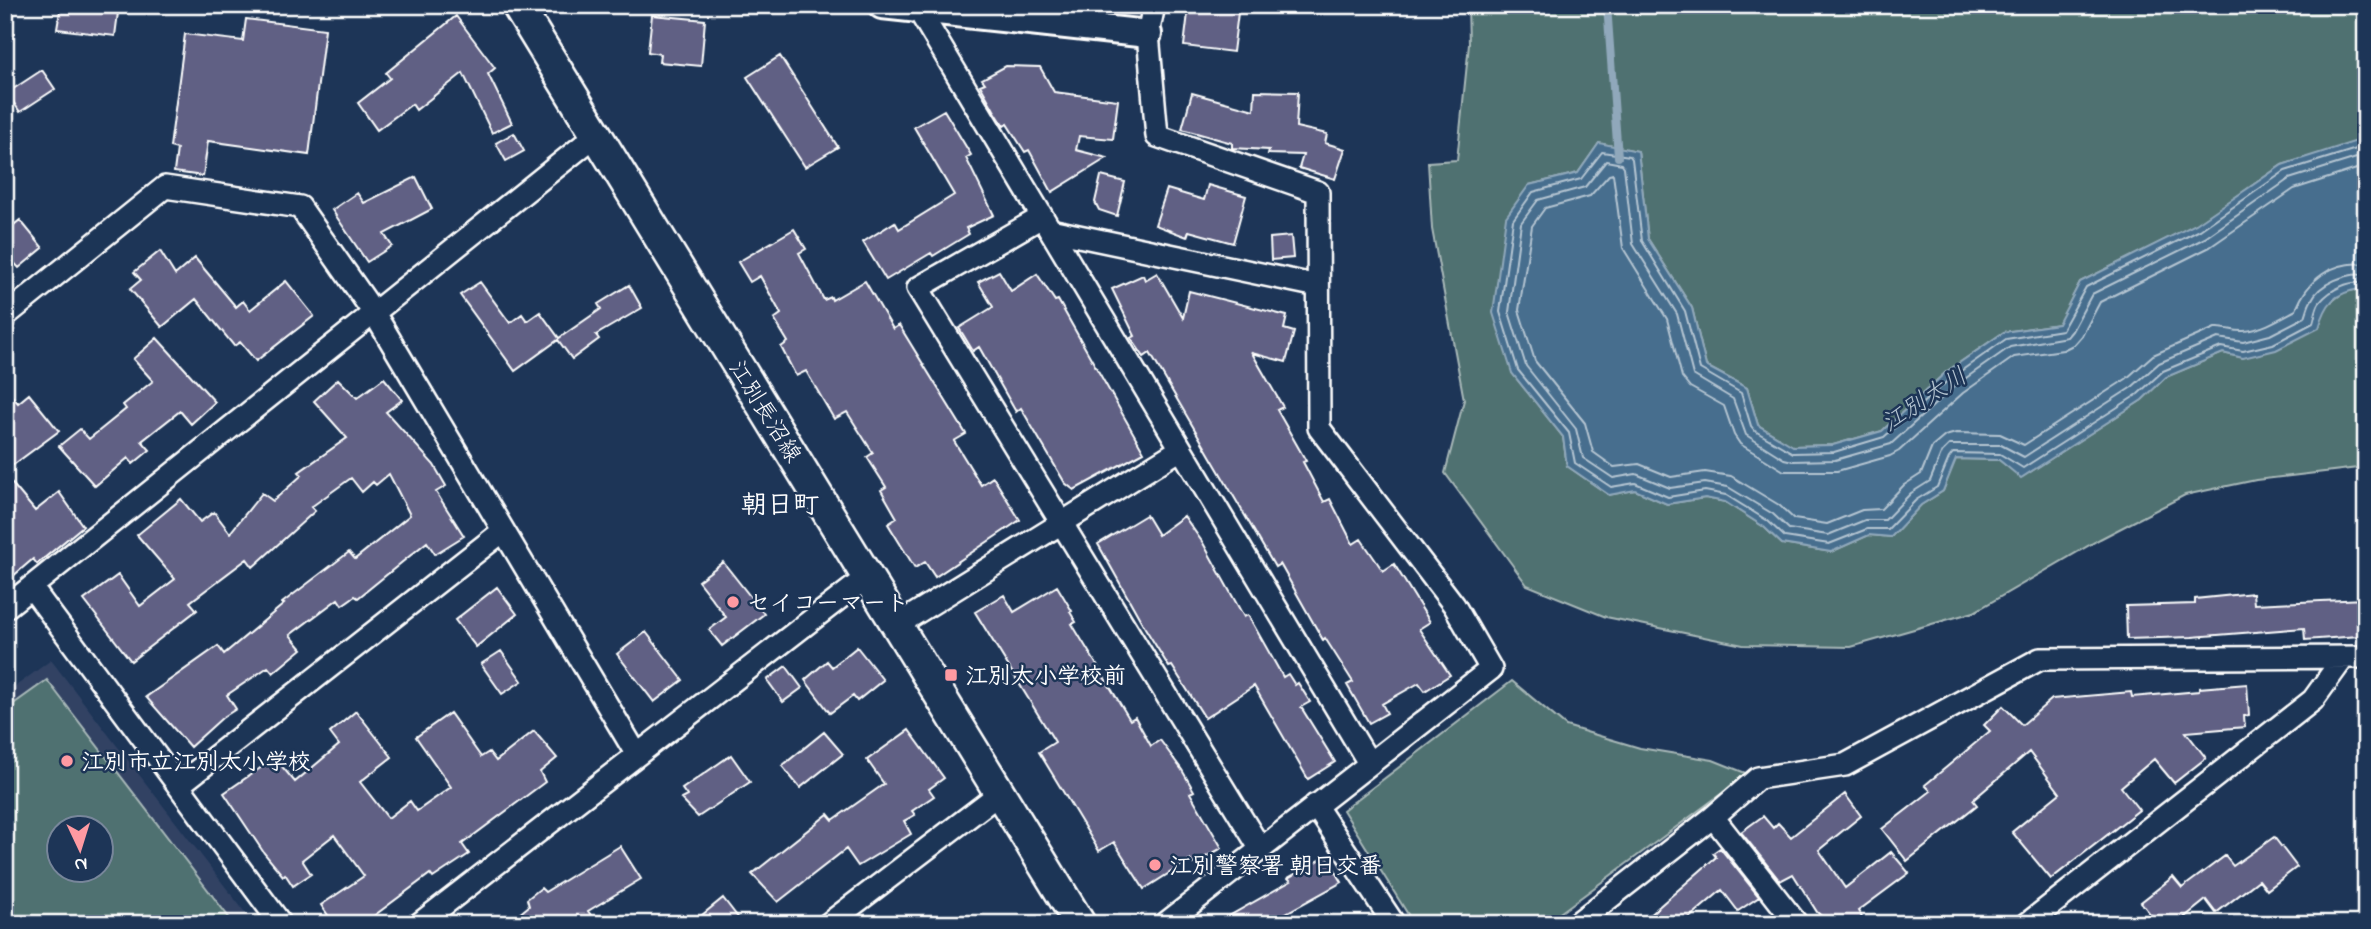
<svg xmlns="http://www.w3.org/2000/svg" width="2371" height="929" font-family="'Indie Flower','Klee One',sans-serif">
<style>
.built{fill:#314264;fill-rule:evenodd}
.green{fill:#507171;stroke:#a8b8b8;stroke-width:2;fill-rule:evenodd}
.water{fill:#466e8e;stroke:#90a8bb;stroke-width:2}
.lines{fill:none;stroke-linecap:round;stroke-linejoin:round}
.shore{stroke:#b5c5d2;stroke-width:2}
.stream{stroke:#90a8bb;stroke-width:8}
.building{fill:#606184;stroke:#fff;stroke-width:2}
.minor-casing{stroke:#fff;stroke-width:26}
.tertiary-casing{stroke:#fff;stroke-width:32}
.secondary-casing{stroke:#fff;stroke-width:35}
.minor{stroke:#1d3557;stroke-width:21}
.tertiary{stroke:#1d3557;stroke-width:26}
.secondary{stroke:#1d3557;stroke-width:30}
.poi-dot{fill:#ff9aa2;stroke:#1d3557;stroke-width:2.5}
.labels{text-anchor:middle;stroke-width:5;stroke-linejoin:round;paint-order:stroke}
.street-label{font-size:23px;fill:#fff;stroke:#1d3557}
.poi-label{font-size:23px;font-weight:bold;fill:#fff;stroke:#1d3557;text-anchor:start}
.water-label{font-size:24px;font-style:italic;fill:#b5c5d2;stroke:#1d3557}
.quarter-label{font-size:26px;font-weight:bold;fill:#fff;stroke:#1d3557}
</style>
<rect width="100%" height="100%" fill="#1d3557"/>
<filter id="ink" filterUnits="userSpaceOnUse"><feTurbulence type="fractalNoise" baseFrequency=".0143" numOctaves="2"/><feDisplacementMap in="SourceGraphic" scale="14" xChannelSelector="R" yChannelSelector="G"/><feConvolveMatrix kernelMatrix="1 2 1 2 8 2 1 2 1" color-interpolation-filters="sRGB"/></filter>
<g filter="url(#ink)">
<path class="built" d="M51 660 254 924H5V694ZM60 828H102V870H60Z"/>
<path class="green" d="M1468 5H2366V140L2282 165 2197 224 2080 282 2059 324 2004 332 1946 372 1882 431 1833 445 1792 446 1758 425 1747 388 1706 366 1692 308 1648 239 1638 151 1599 143 1578 173 1529 185 1512 373 1563 437 1567 466 1609 495 1635 490 1667 504 1705 498 1725 502 1764 527 1782 544 1831 552 1869 535 1891 537 1921 505 1943 491 1955 459 1999 460 2022 477 2142 400 2166 377 2223 353 2243 358 2325 307 2344 292 2360 289 2366 294V467L2256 480 2185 495 2100 539 1974 612 1851 647 1743 645 1606 617 1527 585 1445 473 1464 400 1432 229 1428 162 1457 160 1469 44Z
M47 680 234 924H5V710ZM60 828H102V870H60Z
M1512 681 1566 726 1640 748 1713 760 1748 774 1545 924H1414L1343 810Z"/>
<path class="water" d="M2363 139 2366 140V294L2360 289C2334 293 2326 303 2319 328L2276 350 2243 358 2223 353 2166 377 2142 400 2021 478 1999 460 1956 459 1943 491 1921 505 1891 537 1869 535 1831 552 1782 544 1764 527 1725 502 1705 498 1667 504 1635 490 1609 495 1567 466 1563 437 1512 373 1493 313 1506 217 1529 185 1578 173 1599 143 1638 151 1648 239 1692 308 1706 366 1747 388 1758 425 1793 446 1833 445 1882 431 1946 372 2004 332 2058 324 2080 282 2196 224 2282 165Z"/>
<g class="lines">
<path class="shore" d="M2366 146 2285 171 2200 230 2086 287 2062 330 2006 339 1951 378 1884 437 1834 452 1793 453 1755 431 1751 426 1741 393 1700 369 1685 311 1642 241 1632 159 1630 156 1602 152 1581 179 1533 192 1513 220 1500 312 1518 370 1569 433 1575 463 1611 487 1635 483 1668 497 1705 491 1726 495 1768 521 1785 537 1829 544 1867 529H1888L1916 500 1937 487 1949 458 1953 453 2000 454 2023 468 2138 394 2163 371 2221 347 2243 351 2273 344 2313 323C2315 317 2316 307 2320 302 2330 290 2351 278 2366 285
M2366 155 2289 179 2205 238 2092 294 2072 331 2067 337 2010 347 1956 385 1891 444 1835 460 1793 461 1784 459 1746 435 1733 399 1693 375 1677 314 1633 244 1624 167 1622 164 1606 161 1585 187 1538 200 1521 223 1509 312 1526 366 1576 429 1583 458 1613 478 1636 474 1670 488 1705 483 1728 487 1773 514 1789 529 1828 535 1865 520H1885L1911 493 1930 481 1942 452 1949 445H2001L2024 457 2132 387 2159 363 2218 338 2243 342 2270 335 2305 317C2307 312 2308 306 2311 301 2319 283 2348 272 2366 275
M2366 166 2294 189 2210 247 2100 302 2082 336 2075 344 2063 350 2014 357 1963 393 1899 451 1890 456 1837 471H1784L1740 444 1734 435 1724 406 1690 387 1682 377 1667 319 1623 248 1613 174 1609 175 1590 196 1545 208 1532 226 1519 310 1535 361 1585 423 1593 452 1614 467 1639 464 1671 477 1705 472 1731 476 1779 505 1794 519 1827 524 1862 510 1881 509 1904 485 1921 474 1932 447 1945 436 1956 433 2000 434 2024 445 2126 379 2153 355 2215 328C2226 327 2234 332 2244 331 2262 330 2281 318 2296 310 2307 280 2332 260 2366 264"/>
<path class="stream" d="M1607 5 1618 157"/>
</g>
<path class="building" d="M61 5H119L115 36 57 29Z
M1189 5H1239L1233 52 1184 46Z
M652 15 705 20 701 66 659 62 660 54 648 52Z
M456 16 495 68 488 74 512 123 492 133 463 73 416 110 412 104 377 130 358 103 390 78 386 73Z
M246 19 325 29 309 155 208 141 203 176 174 172 177 149 170 147 185 34 243 41Z
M780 56 838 147 805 167 747 77Z
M1006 66 1040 67 1054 92 1118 100 1113 139 1079 136 1076 150 1107 158 1052 192 1029 150 1025 152 1007 124 1004 126 994 110 980 85 985 83 982 79Z
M42 70 55 89 20 112 7 93Z
M1255 91 1298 92 1296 127 1327 134 1325 143 1345 149 1335 179 1299 168 1303 155 1268 154 1269 150 1232 148V143L1182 129 1192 93 1254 110Z
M944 110 971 155 966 158 994 215 966 228 969 234 933 256 931 253 886 280 863 242 895 222 899 229 954 195 914 127Z
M514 133 524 151 506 161 496 143Z
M1101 176 1125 182 1117 216 1099 210 1095 202Z
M416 177 432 209 384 234 392 246 367 262 332 210 357 193 364 203Z
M1208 185 1246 196 1233 243 1189 231 1187 237 1155 225 1167 189 1204 200Z
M20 220 43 248 19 268 5 253V232Z
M794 229 806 249 799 253 824 300 831 297 832 300 865 281 893 329 899 325 966 434 954 441 981 485 993 477 1020 520 935 577 925 562 915 568 888 524 897 518 881 490 886 487 867 457 873 453 847 412 834 419 806 371 796 376 781 347 788 342 774 319 781 314 760 276 750 282 738 262Z
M1291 236 1293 258 1271 260 1270 238Z
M160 251 175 275 195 258 236 307 243 301 250 310 286 281 314 316 256 361 240 342 234 346 196 299 162 327 130 289 141 280 134 272Z
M999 271 1011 291 1037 274 1055 301 1058 300 1144 452 1074 490 1065 483 1021 408 1016 412 979 347 973 351 959 328 993 307 978 282Z
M1157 273 1183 318 1189 291 1287 316 1284 329 1294 332 1286 362 1252 353 1283 407 1277 410 1306 461 1303 462 1324 502 1330 499 1353 544 1361 539 1383 571 1394 564 1430 622 1419 629 1450 675 1425 691 1419 683 1382 704 1387 713 1369 723 1347 685 1353 682 1325 638 1323 640 1280 564 1275 567 1150 353 1144 357 1131 338 1135 336 1112 289 1143 275 1145 280Z
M480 282 510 323 522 314 527 321 540 312 559 338 601 309 598 304 629 285 642 308 596 335 599 339 572 359 558 340 515 371 460 295Z
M157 338 215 402 191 424 180 411 142 441 150 450 133 464 128 458 95 486 59 446 80 429 89 439 126 409 123 405 153 381 133 359Z
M384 378 402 400 386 412 434 465 446 486 436 492 464 536 435 554 427 542 358 598 355 596 342 605 338 599 290 635 302 649 273 673 268 667 227 695 236 709 222 718 190 747 146 697 218 646 224 654 284 604 282 603 349 552 355 559 410 515 389 474 376 485 373 482 362 492 351 478 311 507 315 511 253 567 247 559 190 602 197 610 131 661 84 600 118 575 140 606 175 579 137 535 181 499 200 522 214 512 230 533 262 493 273 501 302 475 299 472 347 438 314 401 338 379 357 398Z
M5 388 18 403 29 394 59 431 5 471Z
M5 475 35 511 59 492 83 526 37 564 33 559 5 583Z
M1146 515 1158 535 1184 516 1203 543 1244 617 1248 615 1283 677 1288 674 1295 685 1298 683 1310 702 1301 707 1335 762 1308 779 1254 686 1205 718 1172 666 1169 667 1145 628 1098 544Z
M723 562 764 614 722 646 709 630 726 617 698 581Z
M1057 586 1072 611 1070 612 1076 622 1072 624 1130 720 1135 717 1151 746 1160 740 1182 770 1194 791 1190 793 1222 848 1193 864 1190 860 1144 889 1114 842 1099 851 1039 752 1055 742 975 612 1004 595 1014 612Z
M497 587 517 614 476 647 455 620Z
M2253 593 2254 604 2364 599 2366 625H2358L2359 636 2305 640 2304 628 2192 637 2127 639 2126 606 2195 604V599Z
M646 632 683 680 654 702 617 654Z
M857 647 883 680 857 701 853 696 830 713 805 680 827 661 832 667Z
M501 651 522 681 502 694 481 664Z
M786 666 802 688 783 702 767 680Z
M2247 684 2249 715 2244 716 2245 727 2186 732 2206 758 2174 783 2154 759 2121 787 2139 810 2051 879 2012 832 2060 793 2029 752 1973 800 1977 805 1907 861 1882 829 1931 791 1925 785 1990 731 1984 725 2003 706 2022 725 2052 699 2131 692 2132 697 2199 691V688Z
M356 711 392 757 360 782 388 818 410 801 417 811 451 787 416 737 450 713 481 757 489 752 496 761 534 731 557 758 540 772 545 782 462 844 469 854 433 878 430 874 363 924H334L321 905 364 876 334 835 302 860 311 874 293 886 285 874 283 876 264 853 224 793 275 758 295 782 339 745 330 733Z
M909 730 944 778 929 789 934 796 912 811 915 815 904 821 911 834 858 866 846 849 778 902 752 874 828 814 833 820 884 784 867 760Z
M824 732 843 754 800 788 782 766Z
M731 755 750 782 698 817 681 799 687 796 682 789Z
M1845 794 1861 816 1819 850 1845 888 1891 852 1909 873 1858 911 1866 924H1830L1817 912 1793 874 1780 881 1741 832 1763 816 1773 828 1778 823 1791 837Z
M2274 837 2297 867 2267 890 2259 880 2216 913 2206 900 2176 924H2158L2141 902 2173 877 2182 888 2225 856 2233 866Z
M620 846 641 879 588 911 597 924H507L529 906 527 899 541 888 545 892Z
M1720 848 1759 897 1738 911 1722 890 1682 924H1639L1716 857 1713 853Z
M1327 856 1342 882 1279 917 1283 924H1215L1291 881 1288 878Z
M723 898 743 924H691Z"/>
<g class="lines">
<g class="minor-casing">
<path id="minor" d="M1154 5 1148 34 1157 136 1318 192 1319 428 1454 605 1491 669 1165 924
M918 9 1369 763
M1042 217 918 288 1260 848
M1050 230 1318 286
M5 316 165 187 300 207 374 313 637 755
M31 587 281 924
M5 608 596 135
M897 625 1181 449
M179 785 503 531
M1315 805 1394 924
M1713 817 1797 924
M419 924 867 577
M828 924 1000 793
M1576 924 1713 817 1758 778 1845 765 2040 659 2366 657
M2027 924 2313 700 2344 657"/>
</g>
<g class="tertiary-casing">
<path id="tertiary" d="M882 5 1148 34"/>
</g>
<g class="secondary-casing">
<path id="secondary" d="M517 5 1080 924"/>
</g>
<use href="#minor" class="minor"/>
<use href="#tertiary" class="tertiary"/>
<use href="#secondary" class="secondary"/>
</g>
</g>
<g class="poi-dot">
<circle cx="733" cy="602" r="7"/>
<rect x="944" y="668" width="14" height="14" rx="3.5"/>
<circle cx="67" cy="761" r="7"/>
<circle cx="1155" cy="865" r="7"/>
</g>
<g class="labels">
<g class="street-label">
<text transform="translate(766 411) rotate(58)" y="8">江別長沼線</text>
</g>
<g class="poi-label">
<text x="747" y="610">セイコーマート</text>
<text x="965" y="683">江別太小学校前</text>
<text x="81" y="769">江別市立江別太小学校</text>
<text x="1169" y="873">江別警察署 朝日交番</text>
</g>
<g class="water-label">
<text transform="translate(1924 399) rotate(-33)" y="8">江別太川</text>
</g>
<g class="quarter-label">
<text x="780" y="513">朝日町</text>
</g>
</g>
<rect width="2371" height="929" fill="none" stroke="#1d3557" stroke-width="28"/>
<rect x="14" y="14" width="2343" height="901" fill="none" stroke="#fff" stroke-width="2.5" filter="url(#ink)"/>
<g transform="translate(80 849) rotate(176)"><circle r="33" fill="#1d3557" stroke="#77869a" stroke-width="2"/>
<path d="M0-5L12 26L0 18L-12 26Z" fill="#ff9aa2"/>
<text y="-10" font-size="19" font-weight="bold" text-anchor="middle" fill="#ffffff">N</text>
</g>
</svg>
